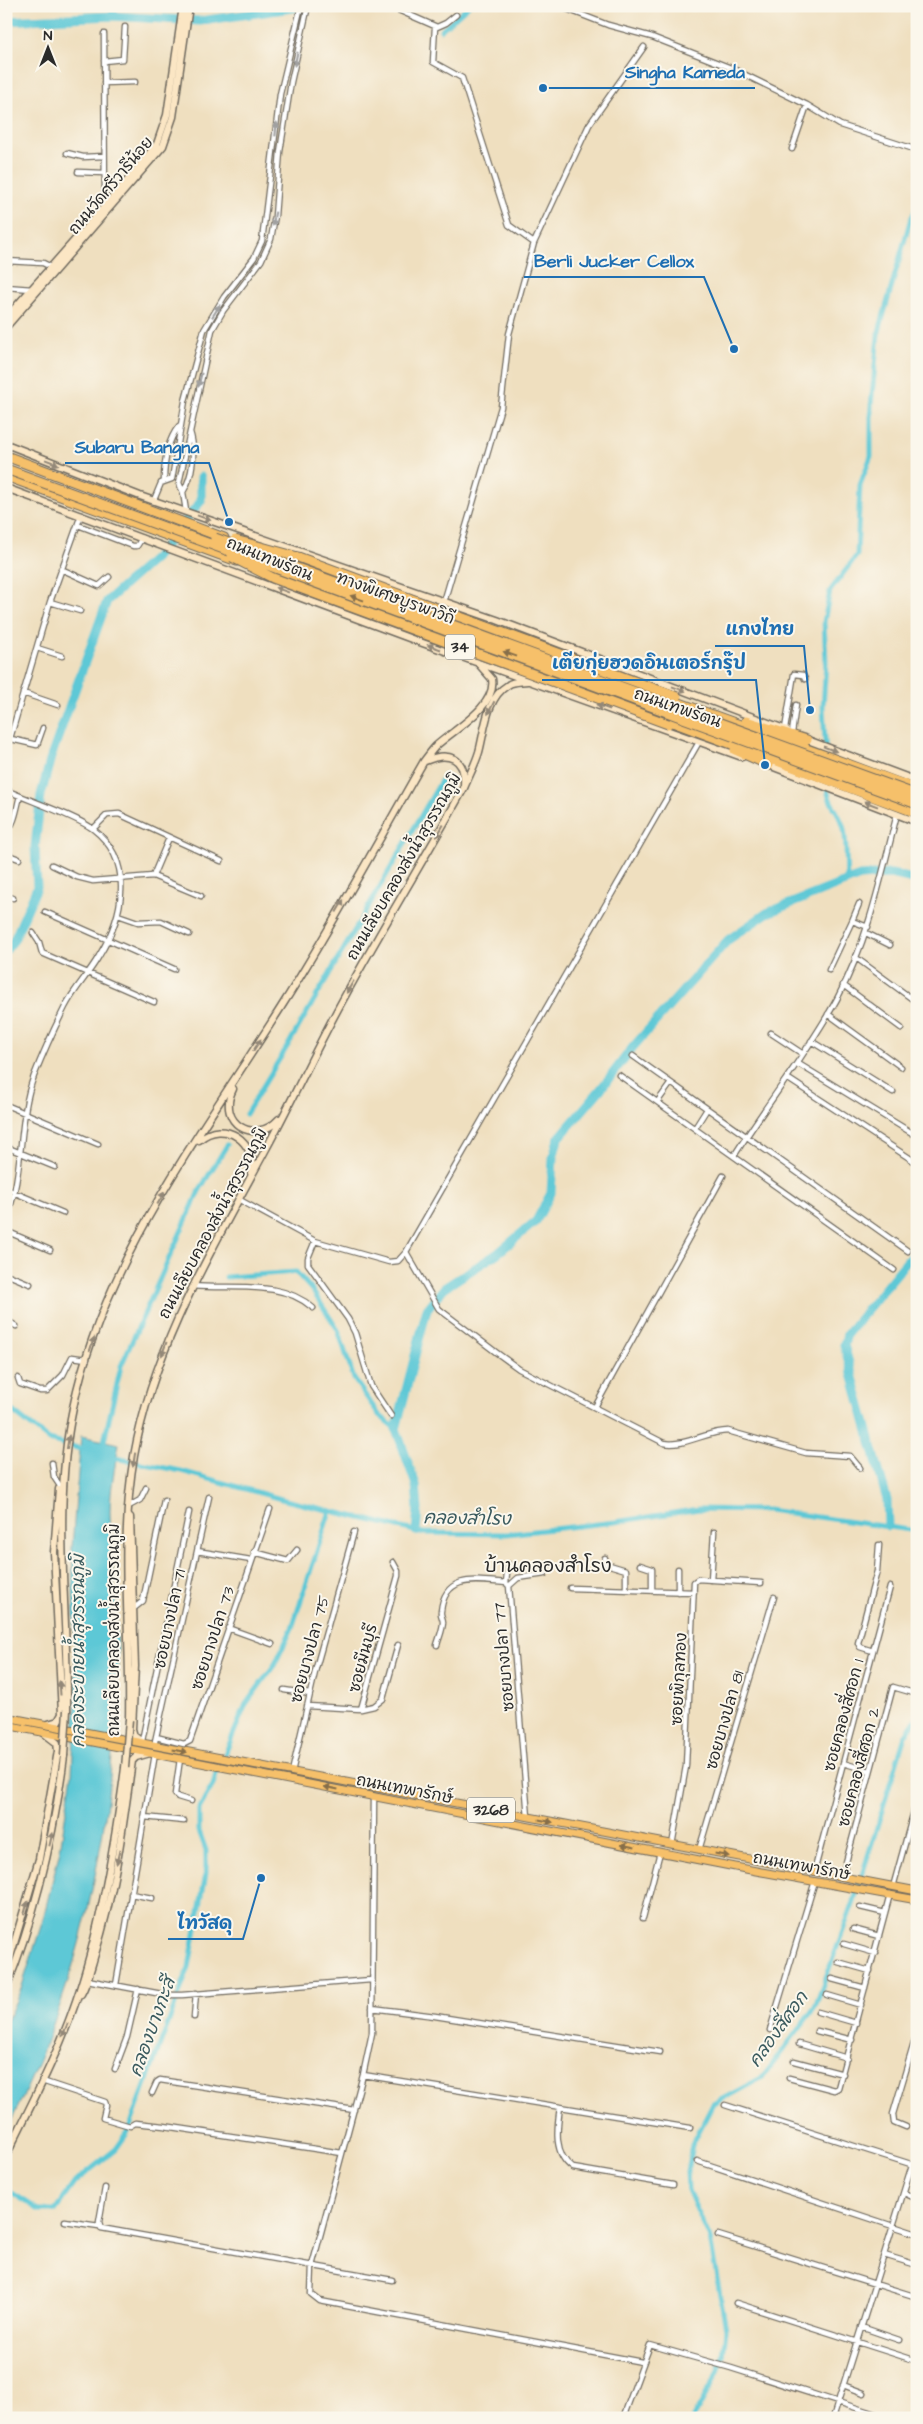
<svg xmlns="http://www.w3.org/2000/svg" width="923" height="2424" font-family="'Architects Daughter','Playpen Sans Thai',sans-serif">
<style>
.water{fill:#5dc8d6;stroke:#447a80}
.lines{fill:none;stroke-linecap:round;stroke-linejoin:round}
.canal{stroke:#5dc8d6;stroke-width:5}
.river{stroke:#5dc8d6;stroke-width:9}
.street-casing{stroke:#706a5f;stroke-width:7}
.secondary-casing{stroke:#706a5f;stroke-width:9}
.primary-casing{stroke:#706a5f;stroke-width:9}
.highway-casing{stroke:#706a5f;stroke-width:11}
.street{stroke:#fff;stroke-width:4.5}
.secondary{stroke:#fbe6c4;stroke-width:6}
.primary{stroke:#f6c06b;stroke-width:7}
.highway{stroke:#f6c06b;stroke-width:9}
.secondary-bridge-casing{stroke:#706a5f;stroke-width:9;stroke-linecap:butt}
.highway-bridge-casing{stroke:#706a5f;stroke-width:11;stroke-linecap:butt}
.secondary-bridge{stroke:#fbe6c4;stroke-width:6}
.highway-bridge{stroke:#f6c06b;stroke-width:9}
.oneway{fill:#a0a0a0}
.oneway2{fill:#938878}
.oneway3{fill:#866e48}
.labels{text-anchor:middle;stroke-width:4;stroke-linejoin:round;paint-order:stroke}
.shield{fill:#fbf7ec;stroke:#696865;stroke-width:1}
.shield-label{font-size:15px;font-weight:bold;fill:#2b2b2b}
.street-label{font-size:16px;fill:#2b2b2b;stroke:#fbf7ec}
.water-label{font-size:18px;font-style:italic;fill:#3a5a5e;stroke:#fbf7ec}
.quarter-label{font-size:19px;fill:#2b2b2b;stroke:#fbf7ec}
.leader{fill:none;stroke:#1f6fb2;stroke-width:2}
.callout-dot{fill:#1f6fb2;stroke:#fbf7ec;stroke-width:2}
.callout-label{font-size:18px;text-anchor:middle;font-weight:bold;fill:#1f6fb2;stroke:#fbf7ec;stroke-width:4;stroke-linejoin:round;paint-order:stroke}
</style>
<rect width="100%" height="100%" fill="#fbf7ec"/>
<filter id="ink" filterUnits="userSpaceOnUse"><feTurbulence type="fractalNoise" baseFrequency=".02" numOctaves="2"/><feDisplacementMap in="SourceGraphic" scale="10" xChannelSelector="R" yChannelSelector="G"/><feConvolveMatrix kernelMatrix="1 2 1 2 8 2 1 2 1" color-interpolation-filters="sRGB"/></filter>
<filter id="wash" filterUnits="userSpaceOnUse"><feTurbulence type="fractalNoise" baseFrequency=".0096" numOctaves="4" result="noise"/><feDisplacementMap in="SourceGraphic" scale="20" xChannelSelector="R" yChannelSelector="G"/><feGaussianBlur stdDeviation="1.12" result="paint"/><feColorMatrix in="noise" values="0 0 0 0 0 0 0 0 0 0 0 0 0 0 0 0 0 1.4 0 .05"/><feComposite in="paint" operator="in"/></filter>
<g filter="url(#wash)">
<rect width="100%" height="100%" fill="#efdfbf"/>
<path class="water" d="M81 1436 119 1444C115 1466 110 1490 110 1512 111 1562 118 1612 118 1662 119 1685 116 1708 114 1730 105 1870 71 2006 6 2131V2023L21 1989 42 1923 60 1850 72 1774 76 1697 72 1547Z"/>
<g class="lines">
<path class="canal" d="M441 30 468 6
M826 758 823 707 826 662 824 622 830 591 857 555 860 485 871 456V406L878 335 910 221 917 207
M827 786C828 805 840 811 844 829 847 845 846 863 847 880
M246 1114 287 1047 444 776
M226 1277 296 1272 312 1290 338 1330 354 1379 379 1415 396 1429
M6 1406 49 1440 85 1450
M103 1446 121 1366 199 1191 227 1145
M110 1457 181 1471 285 1500 423 1533 507 1534 615 1522 699 1509 768 1510 917 1531
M225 1754 246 1704 275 1664 292 1628 330 1511
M6 2189 39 2210H55L75 2182 116 2149 128 2132 189 1967 206 1873V1850L199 1831V1809L213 1785 216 1773
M693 2418 718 2373 723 2357 726 2329 710 2239 688 2190 687 2171 692 2145 713 2104 763 2077 815 2007 854 1901 905 1736 917 1718"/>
<path class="river" d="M6 21 112 16 200 21 306 6
M6 950 14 940 37 887 35 847 41 795 51 757 107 601 157 556 201 501V477
M888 1526 887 1500 844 1345 847 1334 917 1249
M416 1531 418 1509 416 1485 396 1429 427 1309 444 1288 498 1253 536 1221 551 1193 553 1158 558 1139 600 1090 633 1047 728 940 767 913 860 876 891 874 917 880"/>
</g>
</g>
<g filter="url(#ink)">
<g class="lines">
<g class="street-casing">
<path id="street" d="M389 6 437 27 446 23 456 15
M559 6 608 25 652 37 731 68 807 105 840 125 917 150
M916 6 917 11
M435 27 433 62 462 78 509 225 534 243
M104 34 105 206
M104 61 123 59 125 27
M104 83 135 82
M792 149 807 105
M67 153 83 157 104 156
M78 172 104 173
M6 261 43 263 51 267
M6 287 32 289
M164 481C164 462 167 441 179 426
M183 492C193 476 196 450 190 432
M154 500 161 483 172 479 185 401 204 330 224 297 254 258 262 241 280 94 301 6
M186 511 183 492 179 483 212 330 223 311 261 261 271 239 275 216 280 152 291 82 308 6
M78 525 133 546H137L142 538
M61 569 99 586 109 577
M50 602 80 611
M444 602 501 407 509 334 534 243 589 125 644 47
M37 648 62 656
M23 693 58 705
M785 729 794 674 803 675 805 679
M792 733 796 705
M11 739 37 745 43 728
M699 742 406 1252 439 1309 497 1353 519 1369 664 1443C685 1447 707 1431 728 1431L806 1453 850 1456 860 1468
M6 752 50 602 81 515
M6 790C30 801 74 815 93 829 136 862 123 917 99 956 89 974 74 989 65 1007 54 1029 43 1053 34 1076 17 1121 25 1173 6 1218
M93 829 107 815 119 814 221 861
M6 831C15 826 17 806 20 796
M6 854 19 859
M52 865 77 877 93 881 153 876 201 896
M153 876 169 838
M6 896 13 898
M45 912 174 969
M118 915 138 922 161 921 189 934
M852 921 859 904
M33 933 39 942 42 953 154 1002
M866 933 890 945
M855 957 915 1001
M829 970 852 921 868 927
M843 985 901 1028
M828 1014 901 1067
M771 1033 803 1054
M811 1041 893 1092
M633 1056 908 1251
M797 1063 917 1136
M619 1075 894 1270
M787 1078 917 1163
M658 1101 671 1083
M6 1105 98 1144
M695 1128 707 1109
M6 1147 55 1167
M734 1156C767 1103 807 1054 837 999 868 941 881 878 897 814
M6 1189 63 1213
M238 1199 315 1241 389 1262 398 1261 406 1252
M6 1231 50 1250
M315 1241 308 1258V1264L348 1319 355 1333 371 1386 391 1416
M6 1274 30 1284
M193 1286C232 1290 281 1279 313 1308
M6 1320 16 1326
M18 1378 20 1384 40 1391H47L63 1375 72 1357 87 1359
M595 1407 723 1176
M52 1463 54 1477 60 1486
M129 1506 140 1500 146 1488
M197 1551 251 1560
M254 1552 288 1561 297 1550
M605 1558 606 1564 626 1570V1589
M640 1565 652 1569V1591
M711 1580 714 1532
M506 1583 508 1564
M509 1586 518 1578 545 1574 547 1565
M570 1588 694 1592
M678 1592V1569
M133 1609 143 1601 164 1500
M228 1628 272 1644
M437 1645C439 1638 443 1629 443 1622 443 1618 440 1615 441 1611 445 1572 479 1581 506 1583L509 1586 528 1817
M873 1651 890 1587
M284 1690 310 1694
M307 1706 361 1709 398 1576V1571L393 1562
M361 1709 374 1706 383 1699 398 1645
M156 1737 184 1744 190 1741 270 1509
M142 1741 189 1512
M154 1746 209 1497
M180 1759 175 1794 178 1797 191 1801
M843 1763 870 1771
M292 1772 316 1668 354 1532
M374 1796 372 2033 363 2075 312 2266 311 2294 320 2301 642 2362
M144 1817 184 1821
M672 1845 686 1766 694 1582 698 1579 761 1583
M699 1850 774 1597
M814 1872 873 1651 860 1647 858 1643 877 1571 879 1545
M842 1877 893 1687 917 1694
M893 1887 917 1800
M131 1894 152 1898
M860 1907 885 1913
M643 1918 660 1852
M853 1929 879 1936
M844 1944 875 1953
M838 1962 870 1971
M832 1979 865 1988
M87 1980 167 1995H182L371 1980
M116 1985 155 1754
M827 1995 861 2005
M372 2008 435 2016 660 2052
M818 2012 856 2023
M194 2017 196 1993
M770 2030 815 1881
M817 2031 852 2040
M799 2044 847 2058
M794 2061 843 2074
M115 2069 127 2037 138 1989
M363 2075 690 2128
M789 2078 834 2090 838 2088 890 1894
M42 2081 105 2102 106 2105 103 2118 130 2126 135 2123 164 2126 342 2153
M152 2093 157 2082 160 2080 354 2110
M725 2105 917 2166
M560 2107C557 2128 553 2154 573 2168L673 2185
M906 2127 894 2122 893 2114 917 2033
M697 2161 917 2234
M105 2188 99 2222 101 2228 392 2280
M904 2193 913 2197
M65 2221 99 2226
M718 2235 917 2297
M884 2255 917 2265
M736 2303 917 2361
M861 2327 899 2340
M843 2385 864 2393
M623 2418 650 2345 731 2368 888 2418
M833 2418 912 2165"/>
</g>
<g class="secondary-casing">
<path id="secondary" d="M6 318 127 181 157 144 167 115 183 6
M6 327 163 146 173 117 189 6
M6 444 140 496 497 620 787 730
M6 488 417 641 742 757
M805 739 917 781
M425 761C448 751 466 757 464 785
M766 764 917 822
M233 1089C216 1123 255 1146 279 1119
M199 1140C224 1118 258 1142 251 1173
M130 1517 135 1666 132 1729 134 1736 142 1742
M67 1710C68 1609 52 1508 73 1408 104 1257 205 1129 285 1001 334 923 378 841 424 761 428 756 432 750 436 746 453 730 497 707 492 679L477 662
M129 1720C131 1631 119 1544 134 1456 154 1344 213 1248 266 1149 293 1099 317 1046 345 996 383 926 425 858 464 788 469 776 475 765 479 752 485 730 486 698 508 685 513 681 521 682 527 681
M48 1724 58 1721 62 1714 54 1552 59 1489
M6 1971 39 1859 58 1751 57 1743 44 1733
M6 1988C36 1914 54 1835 64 1756
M81 1994C88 1982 91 1967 95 1954 115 1891 123 1826 132 1761L136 1757 150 1753
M6 2156C31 2105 58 2054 76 2001 101 1929 115 1844 125 1768"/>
</g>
<g class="primary-casing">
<path id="primary" d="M6 1717 917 1891
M6 1725 756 1871 917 1900"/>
</g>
<g class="highway-casing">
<path id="highway" d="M6 456 224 538
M6 476 237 561
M572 664 917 789
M659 717 917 813
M746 721 807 740
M735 750 769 765"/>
</g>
<use href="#street" class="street"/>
<use href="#secondary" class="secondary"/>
<use href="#primary" class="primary"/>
<use href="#highway" class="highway"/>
<g class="secondary-bridge-casing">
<path id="secondary-bridge" d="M64 1756 67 1710
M125 1768 129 1720"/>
</g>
<g class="highway-bridge-casing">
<path id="highway-bridge" d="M6 469 917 804
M215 538 917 795
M235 540 298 557 677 697
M232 557 273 578 668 724"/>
</g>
<use href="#secondary-bridge" class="secondary-bridge"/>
<use href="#highway-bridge" class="highway-bridge"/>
</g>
<defs><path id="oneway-solid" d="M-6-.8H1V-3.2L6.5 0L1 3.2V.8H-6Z" transform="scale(1.25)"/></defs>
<g class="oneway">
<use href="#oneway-solid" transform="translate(296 59) rotate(103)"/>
<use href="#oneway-solid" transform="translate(276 129) rotate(-84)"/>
<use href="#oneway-solid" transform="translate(274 219) rotate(100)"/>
<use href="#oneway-solid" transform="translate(216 311) rotate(-58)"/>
<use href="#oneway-solid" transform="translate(200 380) rotate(103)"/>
</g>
<g class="oneway2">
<use href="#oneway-solid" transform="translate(52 462) rotate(21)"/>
<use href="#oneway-solid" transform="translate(204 518) rotate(20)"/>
<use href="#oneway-solid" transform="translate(282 590) rotate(-160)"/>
<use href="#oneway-solid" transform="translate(434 647) rotate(-161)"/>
<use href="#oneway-solid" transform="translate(679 689) rotate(20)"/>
<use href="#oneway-solid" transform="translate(603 707) rotate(-161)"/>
<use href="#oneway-solid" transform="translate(491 708) rotate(117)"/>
<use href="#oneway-solid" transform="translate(830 749) rotate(21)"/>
<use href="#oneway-solid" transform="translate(871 804) rotate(-159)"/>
<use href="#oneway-solid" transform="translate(440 831) rotate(119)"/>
<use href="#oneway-solid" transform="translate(340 906) rotate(-60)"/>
<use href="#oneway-solid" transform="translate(350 987) rotate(120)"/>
<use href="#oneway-solid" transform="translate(257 1045) rotate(-57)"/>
<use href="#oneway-solid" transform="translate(161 1198) rotate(-60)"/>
<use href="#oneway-solid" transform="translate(92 1344) rotate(-72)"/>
<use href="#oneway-solid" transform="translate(164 1349) rotate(110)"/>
<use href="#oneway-solid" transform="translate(68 1442) rotate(-81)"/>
<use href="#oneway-solid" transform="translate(134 1460) rotate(99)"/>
<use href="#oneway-solid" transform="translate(60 1688) rotate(-94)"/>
<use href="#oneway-solid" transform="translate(51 1839) rotate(-77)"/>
<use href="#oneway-solid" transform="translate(118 1857) rotate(102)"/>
<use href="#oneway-solid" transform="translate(26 1908) rotate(-74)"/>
<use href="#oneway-solid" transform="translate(65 2030) rotate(112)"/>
</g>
<g class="oneway3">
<use href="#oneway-solid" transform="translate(357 598) rotate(-160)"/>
<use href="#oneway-solid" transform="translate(510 654) rotate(-160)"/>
<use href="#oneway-solid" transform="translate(180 1751) rotate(11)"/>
<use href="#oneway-solid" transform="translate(331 1788) rotate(-169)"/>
<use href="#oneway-solid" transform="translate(546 1821) rotate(11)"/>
<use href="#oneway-solid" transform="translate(628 1846) rotate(-169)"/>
<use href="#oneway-solid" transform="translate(722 1855) rotate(11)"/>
</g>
</g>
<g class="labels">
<g class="shield">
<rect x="445" y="634.5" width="30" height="25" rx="4"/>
<rect x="467" y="1797.5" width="48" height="25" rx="4"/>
</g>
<g class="shield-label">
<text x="460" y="652">34</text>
<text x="491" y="1815">3268</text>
</g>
<g class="street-label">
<text transform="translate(110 185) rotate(-50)" y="6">ถนนวัดศรีวารีน้อย</text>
<text transform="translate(270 558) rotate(22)" y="6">ถนนเทพรัตน</text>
<text transform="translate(396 597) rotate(20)" y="6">ทางพิเศษบูรพาวิถี</text>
<text transform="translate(678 707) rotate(19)" y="6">ถนนเทพรัตน</text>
<text transform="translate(403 866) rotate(-60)" y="6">ถนนเลียบคลองส่งน้ำสุวรรณภูมิ</text>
<text transform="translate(212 1223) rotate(-62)" y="6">ถนนเลียบคลองส่งน้ำสุวรรณภูมิ</text>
<text transform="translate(169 1619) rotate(-78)" y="6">ซอยบางปลา 71</text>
<text transform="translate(113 1630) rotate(-90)" y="6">ถนนเลียบคลองส่งน้ำสุวรรณภูมิ</text>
<text transform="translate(212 1638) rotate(-72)" y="6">ซอยบางปลา 73</text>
<text transform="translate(309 1649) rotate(-75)" y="6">ซอยบางปลา 75</text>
<text transform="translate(503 1657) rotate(-95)" y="6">ซอยบางปลา 77</text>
<text transform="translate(362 1658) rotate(-75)" y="6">ซอยมีนบุรี</text>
<text transform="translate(678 1679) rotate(-87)" y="6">ซอยพิกุลทอง</text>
<text transform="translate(843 1715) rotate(-75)" y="6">ซอยคลองสี่ศอก 1</text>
<text transform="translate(724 1720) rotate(-74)" y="6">ซอยบางปลา 81</text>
<text transform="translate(858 1767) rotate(-75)" y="6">ซอยคลองสี่ศอก 2</text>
<text transform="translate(405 1788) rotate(11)" y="6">ถนนเทพารักษ์</text>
<text transform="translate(802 1865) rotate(10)" y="6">ถนนเทพารักษ์</text>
</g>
<g class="water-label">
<text transform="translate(467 1518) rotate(1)" y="6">คลองสำโรง</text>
<text transform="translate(78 1651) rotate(-90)" y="6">คลองระบายน้ำสุวรรณภูมิ</text>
<text transform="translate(152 2027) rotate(-70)" y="6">คลองบางกะสี</text>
<text transform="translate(778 2029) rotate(-54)" y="6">คลองสี่ศอก</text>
</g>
<g class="quarter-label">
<text x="548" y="1572">บ้านคลองสำโรง</text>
</g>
</g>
<path class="leader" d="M543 88L615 88H755M734 349L704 277H524M229 522L209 463H65M810 710L804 646H715M765 765L756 680H542M261 1878L243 1939H168"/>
<g class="callout-dot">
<circle cx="543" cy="88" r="5"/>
<circle cx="734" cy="349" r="5"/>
<circle cx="229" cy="522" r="5"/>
<circle cx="810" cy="710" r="5"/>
<circle cx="765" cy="765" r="5"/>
<circle cx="261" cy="1878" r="5"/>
</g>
<g class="callout-label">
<text x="685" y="78">Singha Kameda</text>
<text x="614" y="267">Berli Jucker Cellox</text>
<text x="137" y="453">Subaru Bangna</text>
<text x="760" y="635">แกงไทย</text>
<text x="649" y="669">เตียกุ่ยฮวดอินเตอร์กรุ๊ป</text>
<text x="205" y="1929">ไทวัสดุ</text>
</g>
<rect width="923" height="2424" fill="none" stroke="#fbf7ec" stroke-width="25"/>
<g transform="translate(48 48)" stroke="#fbf7ec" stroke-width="4" paint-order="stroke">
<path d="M0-4L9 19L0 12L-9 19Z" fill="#2b2b2b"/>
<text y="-8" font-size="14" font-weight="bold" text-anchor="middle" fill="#2b2b2b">N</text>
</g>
</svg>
